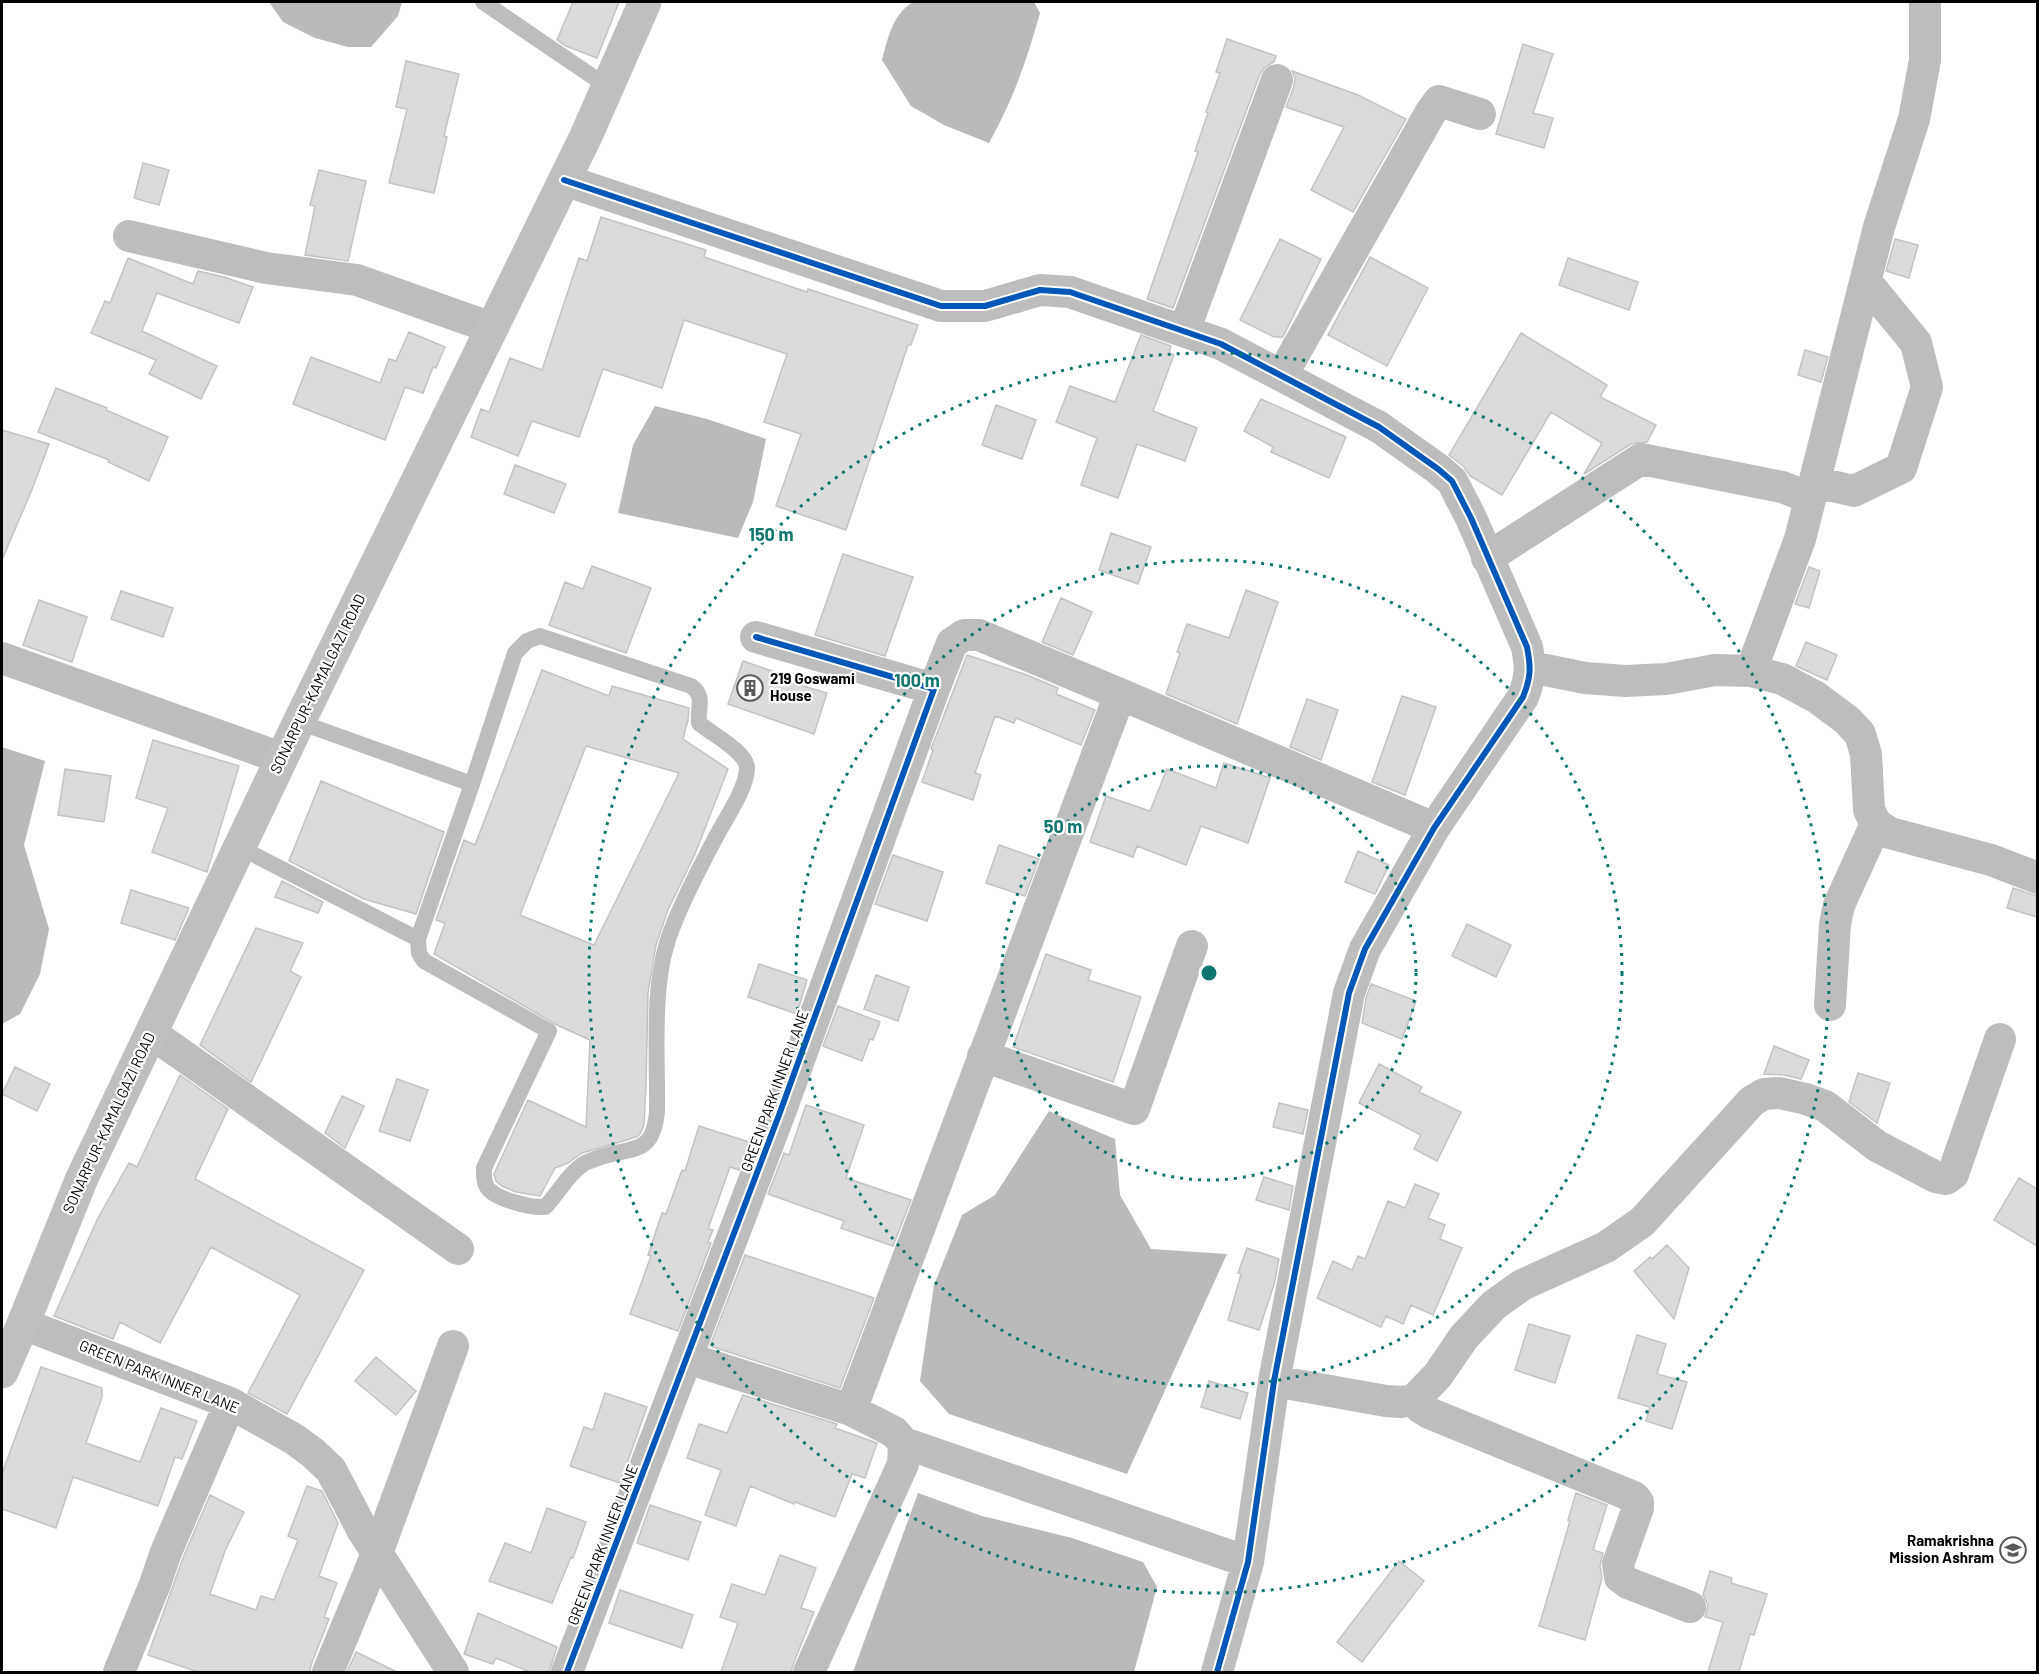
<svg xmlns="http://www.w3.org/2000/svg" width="2039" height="1674" font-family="Barlow,sans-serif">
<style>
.water{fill:#bababa}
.building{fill:#dbdbdb;stroke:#c3c3c3;stroke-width:1.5;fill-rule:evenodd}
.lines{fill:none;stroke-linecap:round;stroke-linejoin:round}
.service{stroke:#bdbdbd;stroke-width:16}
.minor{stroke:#bdbdbd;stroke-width:32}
.secondary{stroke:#bfbfbf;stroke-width:33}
.cycleway-casing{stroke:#fff;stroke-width:10}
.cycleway{stroke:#0057b8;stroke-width:6}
.ring{fill:none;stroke:#0f766e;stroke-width:3;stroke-dasharray:3 6}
.labels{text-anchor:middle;stroke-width:4.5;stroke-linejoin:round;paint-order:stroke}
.poi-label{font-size:15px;font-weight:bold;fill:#000;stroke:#fff;text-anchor:start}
.street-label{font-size:15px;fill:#000;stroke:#fff}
.centre{fill:#0f766e;stroke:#fff;stroke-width:3}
.ring-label{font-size:18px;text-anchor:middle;font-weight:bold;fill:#0f766e;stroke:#fff;stroke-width:4.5;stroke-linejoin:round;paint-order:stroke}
</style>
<rect width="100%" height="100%" fill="#fff"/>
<path class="water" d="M269 2H402L398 16 371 47H348L315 38 283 22Z
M913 2H1034L1040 13C1027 60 1013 100 989 143L944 125 911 106 882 60C888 38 892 15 913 2Z
M655 406 707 419 766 439 753 502 738 538 618 513 633 445Z
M2 747 45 761 24 845 49 929 40 974 20 1014 2 1024Z
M1049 1111 1115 1139 1120 1195 1151 1249 1227 1254 1127 1474 949 1414 920 1381 934 1285 962 1215 995 1195Z
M918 1493 982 1516 1072 1538 1143 1562 1157 1587 1134 1672H853Z"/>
<path class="building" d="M573 2H619L597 58 566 46 557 40Z
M1227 39 1276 56 1274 62 1265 67 1260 74 1173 308 1147 299 1198 152 1195 151 1208 113 1206 112 1220 73 1216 72Z
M1523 44 1553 54 1533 113 1553 118 1544 148 1496 134Z
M406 61 459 74 444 136 447 137 434 193 389 183 407 109 396 107Z
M1292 71 1358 95 1406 119 1353 212 1311 190 1344 127 1286 107 1294 86 1295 78Z
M143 163 169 170 159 205 134 198Z
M319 170 366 181 348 261 305 255 315 206 310 205Z
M601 217 706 250 704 257 807 292 808 289 918 325 911 345H908L846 530 776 506 801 434 764 422 787 354 684 320 662 388 603 369 579 437 532 421 518 456 471 437 481 409 489 412 510 358 542 370 579 258 587 261Z
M1280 239 1321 259 1283 337H1274L1240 320Z
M1895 239 1918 245 1909 278 1886 271Z
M1370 257 1428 288 1387 366 1328 335Z
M128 258 193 284 198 271 224 277 253 287 239 323 157 293 142 331 217 366 201 399 149 374 156 360 91 333 105 301 110 303Z
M1568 258 1638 282 1629 310 1559 285Z
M409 332 445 347 436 368 433 367 423 393 405 387 385 440 293 404 311 357 380 383 389 359 396 361Z
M1521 333 1607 385 1600 397 1656 425 1647 442 1631 444 1584 474 1602 443 1551 412 1502 495 1470 476 1464 467 1449 455Z
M1141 335 1171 346 1169 353 1174 355 1153 411 1197 428 1185 461 1137 444 1118 498 1081 485 1097 438 1056 422 1070 386 1115 402Z
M1805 350 1828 357 1821 382 1798 375Z
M56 388 107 408 106 410 168 437 149 481 108 462 109 460 38 432Z
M1261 399 1346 437 1329 478 1271 452 1273 447 1244 431Z
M996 405 1036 420 1022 459 982 445Z
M2 430 49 444 33 487 2 560Z
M515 465 566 484 554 513 504 494Z
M1111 533 1151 547 1138 584 1099 570Z
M843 554 913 577 885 656 815 635Z
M592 566 651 588 626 653 549 625 565 582 583 589Z
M1809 567 1820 571 1809 608 1795 604Z
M1246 590 1278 602 1237 724 1166 694 1180 653 1177 652 1187 624 1229 638Z
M121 591 173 608 163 637 111 619Z
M1061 598 1092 612 1073 655 1042 642Z
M39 600 87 617 72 662 23 645Z
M1806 642 1837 655 1827 680 1796 666Z
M967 655 1027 675 1058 688 1056 694 1095 710 1081 745 1016 718 1014 723 995 716 975 773 981 775 973 800 922 782 933 750 931 749Z
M743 661 772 671 770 676 827 693 814 734 728 704Z
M542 670 609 696 612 686 689 708 688 720 683 739 728 769 695 854 668 910 656 945 648 993 646 1085 644 1125 641 1132 638 1136 627 1140 582 1153 568 1163 555 1168 540 1196 516 1192 502 1186 496 1181 494 1174 528 1100 586 1127 590 1040 557 1025 434 954 445 923 436 920 464 840 475 845ZM586 746 679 773 594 945 520 915Z
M1402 696 1436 707 1405 795 1372 782Z
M1307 699 1338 710 1321 760 1290 747Z
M153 740 239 766 207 872 152 852 168 808 136 798Z
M1224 763 1270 778 1248 843 1201 826 1186 865 1137 846 1133 857 1090 842 1106 796 1150 811 1167 769 1216 788Z
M65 769 111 776 104 822 58 815Z
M321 781 444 832 416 914 364 899 289 861Z
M999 845 1039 859 1025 896 986 883Z
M1358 851 1389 865 1375 894 1345 882Z
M893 855 943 872 927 921 875 904Z
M282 881 323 902 318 913 275 897Z
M2013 888 2037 896V917L2007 908Z
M131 890 189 908 175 940 121 923Z
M1467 924 1511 945 1496 977 1452 956Z
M256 928 303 943 290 971 301 977 251 1082 200 1045Z
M1046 954 1091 970 1088 980 1141 997 1113 1082 1013 1047Z
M759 964 807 980 797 1014 748 997Z
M876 975 909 987 898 1021 864 1009Z
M1371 984 1416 1001 1402 1039 1362 1023 1366 998Z
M838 1006 880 1022 873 1040 870 1039 862 1061 823 1046Z
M1774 1046 1809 1060 1801 1079 1784 1075 1764 1074Z
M1379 1064 1422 1087 1419 1092 1461 1112 1437 1161 1414 1149 1421 1135 1359 1103Z
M15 1067 50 1084 37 1111 2 1094Z
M1858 1073 1890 1083 1877 1123 1849 1102Z
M180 1075 228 1109 195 1179 364 1270 287 1414 248 1393 300 1295 211 1247 160 1343 120 1322 113 1339 54 1316 97 1220 129 1163 137 1167Z
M397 1079 428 1090 410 1141 379 1131Z
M342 1096 364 1106 345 1148 325 1133Z
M1279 1103 1308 1110 1303 1134 1273 1127Z
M806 1105 864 1125 846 1178 911 1200 893 1246 841 1228 844 1221 768 1194 784 1153 789 1155Z
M699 1126 749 1142 739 1170 730 1167 708 1229 713 1230 708 1242 711 1243 678 1331 630 1314 651 1256 648 1255 662 1213 666 1214 682 1170 685 1171Z
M1264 1177 1293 1186 1289 1210 1256 1200Z
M2019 1178 2037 1189V1246L1994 1220Z
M1415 1184 1439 1194 1428 1218 1445 1225 1440 1239 1462 1248 1433 1315 1411 1305 1403 1324 1386 1316 1381 1327 1317 1298 1333 1261 1352 1270 1358 1256 1365 1259 1388 1201 1405 1208Z
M1667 1245 1689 1268 1674 1319 1634 1271 1650 1257 1652 1259Z
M1247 1248 1279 1259 1274 1285 1259 1330 1228 1320 1241 1274 1238 1273Z
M745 1255 874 1298 840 1388 710 1346Z
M1529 1324 1570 1336 1555 1383 1515 1370Z
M1637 1335 1666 1344 1657 1374 1687 1382 1672 1429 1646 1421 1650 1407 1618 1398Z
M376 1357 416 1391 396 1415 355 1381Z
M41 1367 102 1388V1397L86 1443 140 1462 161 1408 197 1421 182 1459 175 1457 158 1506 73 1477 56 1528 2 1509V1474Z
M1209 1381 1248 1393 1240 1419 1201 1407Z
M605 1393 647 1407 620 1483 570 1466 584 1427 593 1430Z
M743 1395 837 1424 835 1428 877 1443 865 1478 852 1474 835 1517 795 1502 794 1504 750 1486 736 1526 705 1515 721 1470 687 1458 699 1424 727 1433Z
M307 1486 322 1491 338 1523 319 1576 337 1583 324 1617 329 1619 311 1665 310 1672H198L148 1655 183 1558 210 1495 244 1512 225 1551 210 1594 256 1610 261 1596 274 1600 298 1540 288 1536Z
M1576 1493 1607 1505 1593 1550 1603 1553 1600 1566 1602 1578 1585 1640 1539 1626 1570 1521 1568 1520Z
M650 1505 701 1522 688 1560 637 1543Z
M547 1508 586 1522 573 1558 571 1557 552 1603 489 1581 505 1543 531 1553Z
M780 1555 816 1568 801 1608 814 1612 793 1665 791 1672H721L738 1623 720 1617 732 1584 765 1595Z
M1399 1561 1424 1581 1362 1662 1337 1642Z
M1710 1571 1732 1578 1731 1583 1767 1594 1754 1635 1750 1634 1739 1672H1708L1723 1622 1705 1617 1708 1605 1703 1595Z
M620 1590 693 1615 682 1648 609 1623Z
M478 1613 557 1647 549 1672H530L496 1658 493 1664 464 1654Z
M356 1652 397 1672H347Z"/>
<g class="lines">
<path class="service" d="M483 2 608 87
M239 847 418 939 419 953 424 961 549 1031 484 1168C484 1175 483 1180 487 1187 494 1199 531 1208 545 1207 558 1194 567 1175 582 1165 585 1162 591 1161 595 1159 630 1145 652 1159 657 1112 658 1053 650 981 673 926 685 895 701 865 717 835 726 818 746 789 747 769 748 752 711 734 699 723 697 707 706 697 691 686L540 636 527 641 515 653 472 784 299 722
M418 939 472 784"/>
<path class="minor" d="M564 180 941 306H985L1040 290 1070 292 1221 344 1379 427 1438 469 1452 481 1471 518 1527 647C1531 668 1531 677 1523 697L1434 828 1365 949 1349 993 1274 1381 1248 1562 1217 1672
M129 236 266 268 357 280 492 328
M1184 331 1277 80
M1282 375 1431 112 1439 101 1480 114
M1813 489 1828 485 1854 491 1901 468 1927 387 1916 343 1866 282
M1487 558 1641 459 1782 487 1810 498
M2 658 281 758
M1531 667 1585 678 1625 681 1666 679 1715 670 1751 671 1782 679 1816 697 1847 720 1860 734 1866 754 1869 810 1876 824 1890 833 1991 860 2038 878
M1751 671 1800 539 1879 227 1914 119 1925 60V2
M934 689 952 643 964 635H979L1120 694 1434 828
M1830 1005 1835 924 1839 905 1876 824
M151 1033 458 1249
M983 1056 1134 1109 1192 946
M23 1324 230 1403 294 1439 313 1453 331 1470 363 1531 453 1672
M687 1358 851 1410 894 1432 904 1443 903 1464 809 1672
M1274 1381 1386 1401 1401 1402 1414 1400 1438 1375 1464 1337 1494 1305 1522 1285 1606 1247 1642 1222 1752 1101 1764 1094 1780 1093 1806 1099 1825 1106 1877 1146 1936 1177 1946 1179 1953 1174 2000 1039
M1414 1400 1421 1408 1429 1413 1634 1497 1638 1502V1508L1618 1564 1620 1577 1628 1583 1690 1607
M851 1410 1120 694
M904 1443 1248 1562
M119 1672 155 1584 166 1552 230 1403
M328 1672 376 1556 453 1346
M567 1672 779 1115 934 689 756 637"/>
<path class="secondary" d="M2 1372 23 1324 82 1178 299 722 586 136 645 2"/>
<g class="cycleway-casing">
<path id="cycleway" d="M564 180 941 306H985L1040 290 1070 292 1221 344 1379 427 1438 469 1452 481 1471 518 1527 647C1531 668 1531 677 1523 697L1434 828 1365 949 1349 993 1274 1381 1248 1562 1217 1672
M567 1672 779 1115 934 689 756 637"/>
</g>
<use href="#cycleway" class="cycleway"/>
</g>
<g class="ring">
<circle cx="1209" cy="973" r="207"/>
<circle cx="1209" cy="973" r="413"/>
<circle cx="1209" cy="973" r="620"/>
</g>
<defs>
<g id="building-ring" transform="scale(1.35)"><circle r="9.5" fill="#fff" stroke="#595959" stroke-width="1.5"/><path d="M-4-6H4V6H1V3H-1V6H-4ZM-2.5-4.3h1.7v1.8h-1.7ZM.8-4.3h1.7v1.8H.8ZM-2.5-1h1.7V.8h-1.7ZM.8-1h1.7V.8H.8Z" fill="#595959"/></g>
<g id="school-ring" transform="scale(1.35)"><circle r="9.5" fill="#fff" stroke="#595959" stroke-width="1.5"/><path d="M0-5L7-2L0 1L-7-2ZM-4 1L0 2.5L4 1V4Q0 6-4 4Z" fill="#595959"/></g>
</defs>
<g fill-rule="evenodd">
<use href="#building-ring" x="750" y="688"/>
<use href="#school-ring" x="2013" y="1550"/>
</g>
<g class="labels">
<g class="poi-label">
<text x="770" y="684">219 Goswami<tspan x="770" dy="17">House</tspan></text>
<text x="1994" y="1546" text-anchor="end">Ramakrishna<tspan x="1994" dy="17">Mission Ashram</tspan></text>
</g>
<g class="street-label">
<text transform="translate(318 684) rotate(-64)" y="5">SONARPUR-KAMALGAZI ROAD</text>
<text transform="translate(775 1091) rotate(-70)" y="5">GREEN PARK INNER LANE</text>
<text transform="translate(109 1123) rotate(-65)" y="5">SONARPUR-KAMALGAZI ROAD</text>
<text transform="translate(159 1377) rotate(22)" y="5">GREEN PARK INNER LANE</text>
<text transform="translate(603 1545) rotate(-69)" y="5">GREEN PARK INNER LANE</text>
</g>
</g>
<circle cx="1209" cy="973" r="9" class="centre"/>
<g class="ring-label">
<text x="771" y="541">150 m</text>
<text x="917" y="687">100 m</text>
<text x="1063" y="833">50 m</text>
</g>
<rect width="2039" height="1674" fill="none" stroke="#000000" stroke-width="6"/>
</svg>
